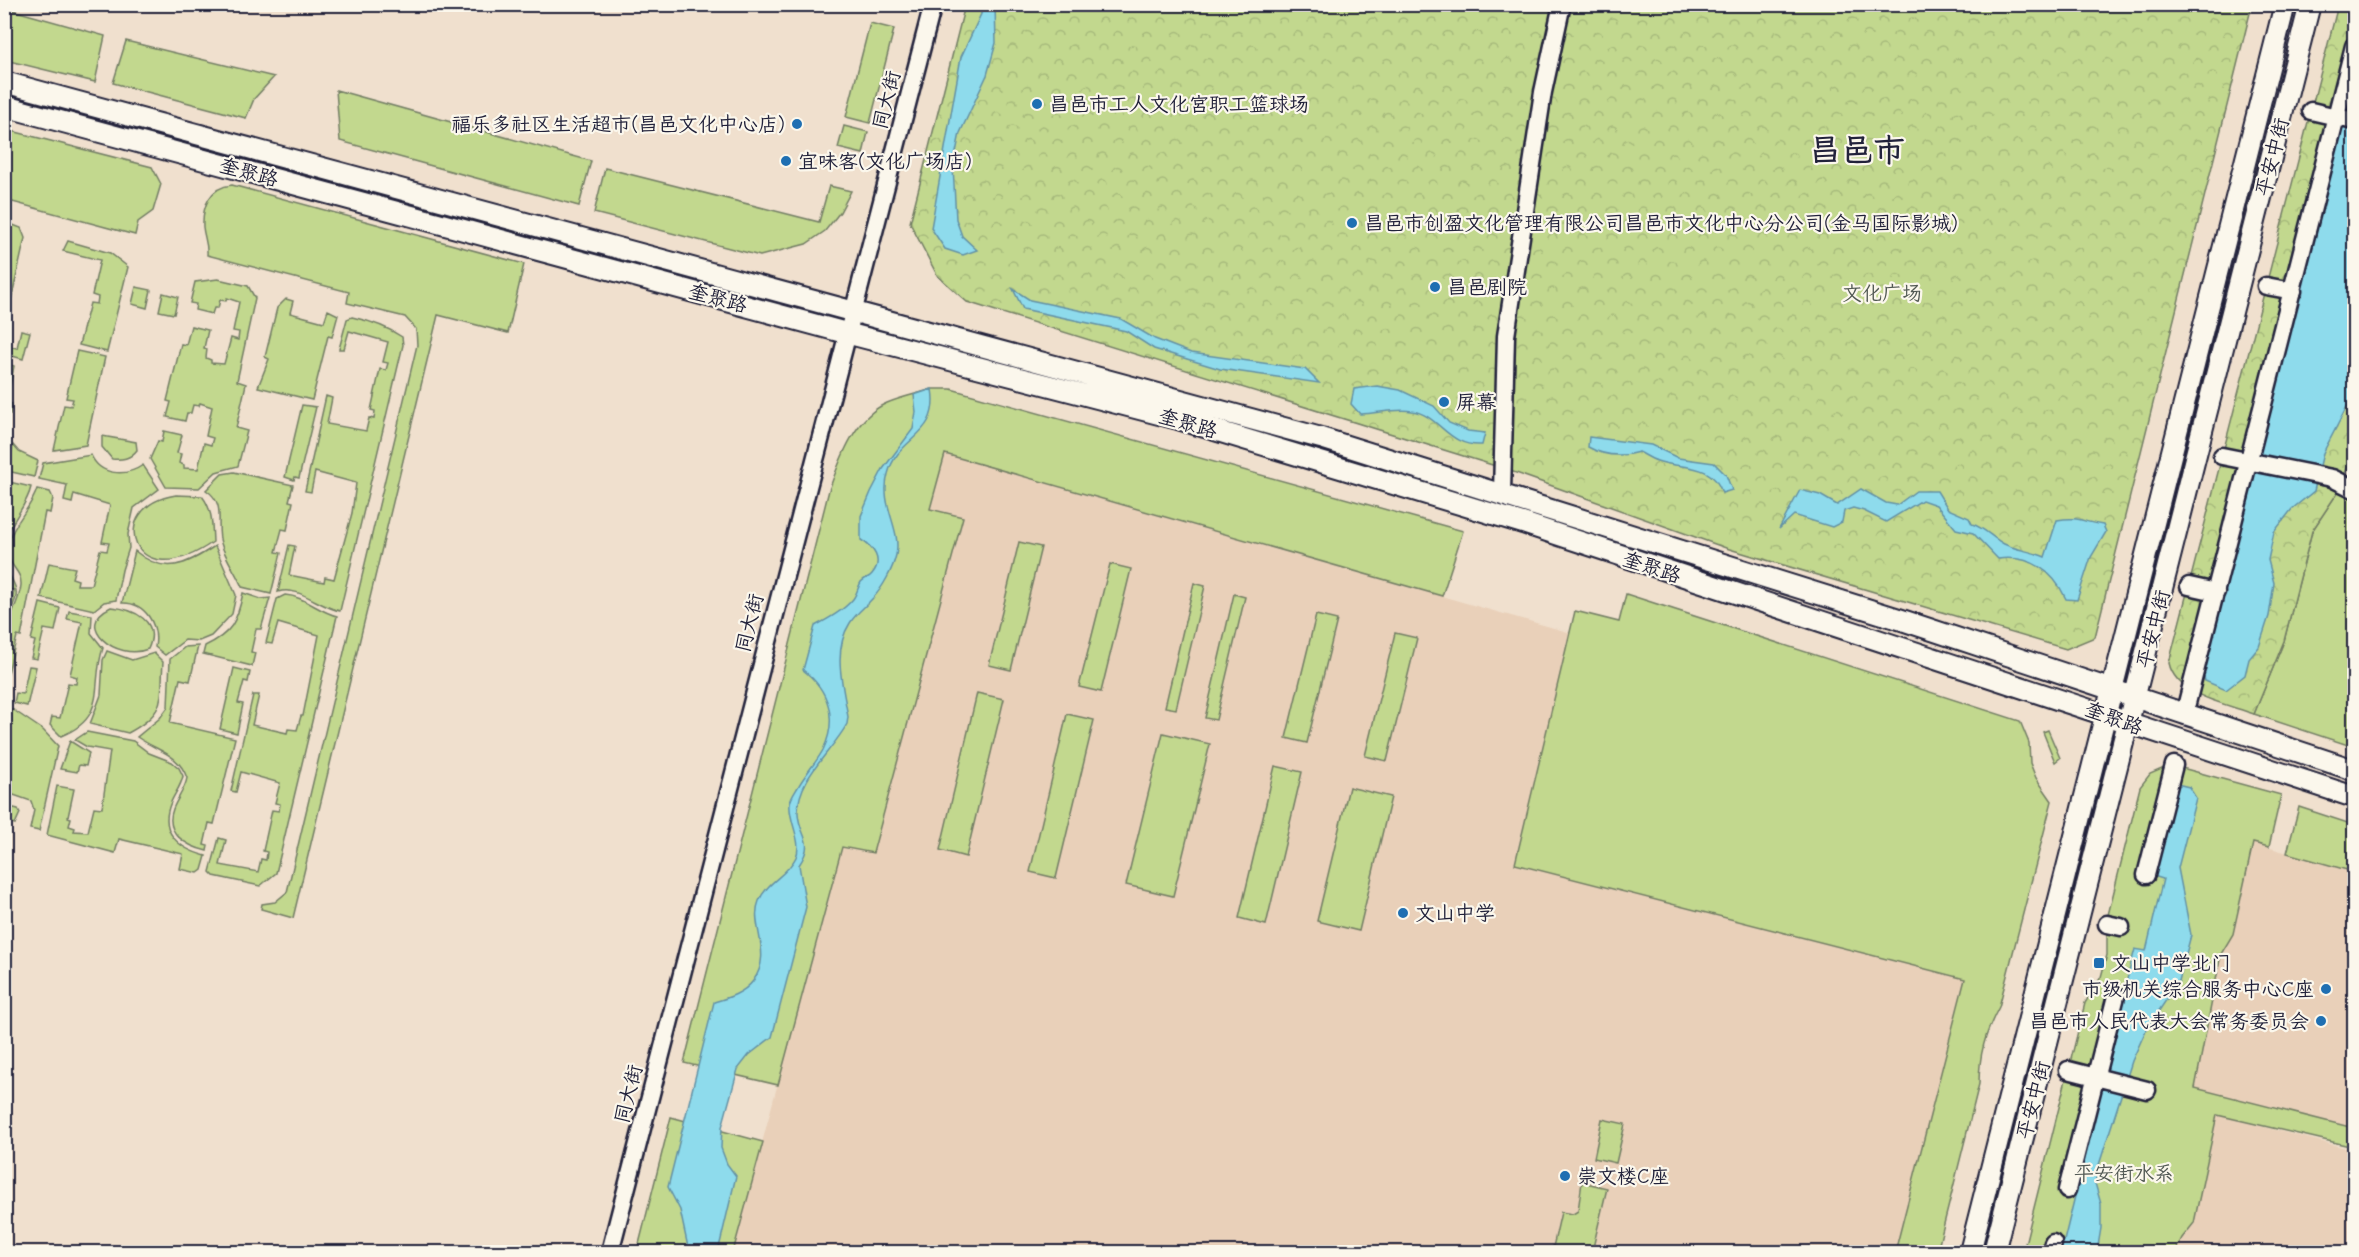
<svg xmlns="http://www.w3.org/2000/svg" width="2359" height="1257" font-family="'Comic Neue','LXGW WenKai TC',sans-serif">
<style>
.built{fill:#e9d0b9}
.green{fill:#c2d88e;stroke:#727d64;stroke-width:1.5}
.park{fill:url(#park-crowns);stroke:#727d64;stroke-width:1.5}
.water{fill:#8edbec;stroke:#6391a5;stroke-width:1.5}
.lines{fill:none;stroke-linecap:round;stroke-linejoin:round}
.minor-casing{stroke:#22223b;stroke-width:21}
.major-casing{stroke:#22223b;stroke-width:24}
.minor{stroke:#fbf7ec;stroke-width:16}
.major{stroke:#fbf7ec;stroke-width:20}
.poi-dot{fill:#1f6fb2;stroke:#fbf7ec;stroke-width:2}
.labels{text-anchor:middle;stroke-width:4.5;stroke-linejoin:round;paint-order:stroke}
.street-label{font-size:20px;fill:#22223b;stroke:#fbf7ec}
.poi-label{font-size:20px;fill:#22223b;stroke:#fbf7ec;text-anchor:start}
.park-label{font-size:20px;fill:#525954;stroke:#fbf7ec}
.town-label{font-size:32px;font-weight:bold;fill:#22223b;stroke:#fbf7ec}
</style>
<defs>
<pattern id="park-crowns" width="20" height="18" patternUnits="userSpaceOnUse" patternTransform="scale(1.5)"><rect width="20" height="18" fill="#c2d88e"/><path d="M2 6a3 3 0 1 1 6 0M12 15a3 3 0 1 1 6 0" fill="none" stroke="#a6b97b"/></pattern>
</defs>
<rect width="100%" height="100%" fill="#f0e0ce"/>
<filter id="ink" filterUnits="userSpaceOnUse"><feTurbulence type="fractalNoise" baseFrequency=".0167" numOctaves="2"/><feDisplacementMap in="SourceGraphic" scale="12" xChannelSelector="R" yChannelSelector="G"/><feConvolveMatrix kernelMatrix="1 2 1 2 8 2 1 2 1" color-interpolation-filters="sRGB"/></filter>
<g filter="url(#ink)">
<path class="built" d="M945 454 2022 762 1895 1252H733Z
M2253 843 2354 872V1128L2195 1089 2221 954 2233 934Z
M2217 1115 2354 1150V1252H2175L2182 1238 2194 1223Z"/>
<path class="green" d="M5 8 105 36 95 82 5 60Z
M870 23 894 29 870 123 846 117Z
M126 41 274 77 254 99 246 118 113 83Z
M336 90 591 161 579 206 340 141Z
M844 126 868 132 863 154 838 148Z
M4 129 152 167 161 184 153 211 138 222 135 235 5 200Z
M605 168 819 222 829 186 851 191 840 212 825 231 806 244 760 256 594 213Z
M232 185 524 264 508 333 438 315 293 918 261 909 262 904 275 902 287 892 417 345 416 329 405 317 347 303 349 292 207 255C208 244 204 237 203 227 202 206 210 187 232 185Z
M13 225 21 228 25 238 5 327V272L11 254 5 252 6 228Z
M68 241 110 253 128 267 107 352 79 345 90 303 97 304 98 297 92 295 100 260 63 251Z
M218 279 248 286 255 298 237 381 246 384 236 428 247 431 238 466 216 472 199 488 166 487 150 459 158 441 162 442 164 431 182 435 177 453 181 454 179 463 184 465V468L198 469 204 443 211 445 213 438 206 436 212 407 200 403 199 406 193 405 191 413H187L185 421 167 417 171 402 167 401 181 344 186 345 191 326 208 330 204 348 207 349 206 358 211 360V363L224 364 231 338 238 340 239 332 233 331 239 302 227 298 226 301 220 300 218 308H214L212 314 195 310 196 304 190 303 195 282Z
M136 287 151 290 147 308 132 304Z
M163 293 178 297 174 314 159 311Z
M286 299 293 301 290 313 324 322 328 310 338 315 332 337 328 336 312 400 258 387 269 359 265 357 277 308Z
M352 317C370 321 386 326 402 337L403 345 340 611C319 607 298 585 278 592L289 545 295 546 289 575 324 582 325 577 334 579 352 513 356 483 315 472 311 492 305 491 326 396 332 398 327 424 366 431 369 418 374 419 375 411 371 410 380 369 386 370 388 363 383 362 388 342 349 331 344 349H339L347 319Z
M21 330 30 332 23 359 5 354V345L17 348Z
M77 351 105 357 86 445 54 450 64 405 71 406 73 399 66 398Z
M4 363 14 366 7 402 12 404 10 414 5 413Z
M932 389H951L1463 531 1442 596 945 454 930 509 963 517 873 853 842 847 778 1085 684 1063 829 490C840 460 854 417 887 403 901 397 917 394 932 389Z
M302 405 316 407 299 478 295 477 294 480 285 477Z
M102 436 136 442 137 450C130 459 122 460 112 459L102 447Z
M13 445 19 452 38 461 34 477 7 471Z
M91 455C100 476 126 477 143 465L159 489 134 508 128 534 129 548 122 570 116 600 104 602 94 610 41 598 49 563 75 568 72 578 78 580 77 585H91L100 550 107 551 109 543 102 542 110 505 74 494 72 503 64 501 67 485 39 479 43 463Z
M234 472 293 485 289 501 293 502 287 530 282 529 276 552 281 553 271 594 242 587C236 572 225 558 221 543 215 523 227 504 206 490L222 474Z
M5 481 31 487C27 506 11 520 5 540Z
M37 489 50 492 53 498 50 513 45 512 21 637 17 636 5 685C4 667 2 646 6 629 10 614 20 601 21 585 22 568 4 567 9 542 14 521 31 509 37 489Z
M2338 492 2354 497V747L2254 714 2284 641 2312 531Z
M176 495 202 496C213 510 212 525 213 542 132 599 103 506 176 495Z
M1019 542 1041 547 1011 670 989 665Z
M215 546 236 595 232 614 211 636 199 641 185 640 165 655 155 647C159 626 146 602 122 603L135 551C165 576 186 565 215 546Z
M4 563C17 593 23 589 5 621V604L12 602 14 590 5 589Z
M1110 564 1131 569 1101 692 1079 687Z
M1194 583 1205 586 1176 709 1165 707Z
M243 593 261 599 270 598 261 629H256L251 652 255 653 252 666 203 654 205 646C232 633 237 622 243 593Z
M1234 594 1245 597 1216 720 1205 718Z
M1626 594 2020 721 2029 743 2030 763 2036 778 2052 801 1999 1007C1985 1033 1979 1055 1979 1084L1937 1252H1895L1965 979 1515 864 1575 611 1619 622Z
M285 595C304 596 319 612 337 616L276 873 260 886 214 876 210 872 219 838 226 840 220 865 258 872 261 859 266 860 267 852 263 851 272 810 279 811 280 804 275 803 280 783 241 772 236 792 231 791 253 695H259L252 725 287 733 288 729 297 730 301 716H303L319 635 278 623 272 644 266 643 277 599Z
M40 603 60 608 55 631 44 629 37 659 31 658 35 641 31 640Z
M111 607C134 609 161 621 148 649 116 662 72 625 111 607Z
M69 611 92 615 91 633 103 648C90 686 109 717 61 736L50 725 52 717 60 718 68 683 76 684 77 677 70 675 82 622 67 619Z
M1316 615 1337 620 1307 743 1286 738Z
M1395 633 1417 638 1387 761 1365 756Z
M198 646 190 681 180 679 170 723 235 738 214 824 209 823 204 845 208 846 207 851C186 846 164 833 173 809 177 798 185 790 187 778 178 753 159 752 137 737L160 718 168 707 170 659 185 647Z
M107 651 132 660 154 653 163 662C160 701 167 712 128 733L90 724 101 695 103 660Z
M29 666 36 667 27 706 14 703 16 693 23 694Z
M234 668 250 672 248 682 244 681 238 703 243 704 237 733 220 729Z
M977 693 1004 699 966 857 940 850Z
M12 709 43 730 58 746 39 831 30 829 34 810 31 801 5 792V739Z
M1067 714 1094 720 1056 878 1030 872Z
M2048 730 2060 758 2055 762 2043 732Z
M87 732 133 741 149 753 172 762 179 768 183 776C181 786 175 793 171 802 158 832 179 849 206 856L202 870 198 873 180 869 183 854 119 839 115 853 47 835 57 786 74 789 68 817 71 818 69 826 75 828 74 831 88 832 94 807 102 808 110 751 87 747 75 740Z
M1163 733 1210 744 1173 896 1126 885Z
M70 741 89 753 86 766 79 765 77 772 60 769Z
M2171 765 2281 795 2269 847 2253 843 2233 934 2221 954 2195 1088 2354 1128V1147L2217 1115 2194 1223 2182 1238 2175 1252H2023L2085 1003 2101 977 2107 955V919L2140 787 2150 774Z
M1275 766 1302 772 1266 925 1239 918Z
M1349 787 1391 797 1359 931 1317 921Z
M5 806 18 809 20 813 15 824 5 821Z
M2299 807 2354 825V872L2287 853Z
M671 1117 763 1142 733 1252H637Z
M1602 1119 1625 1124 1616 1163 1594 1158Z
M1582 1182 1607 1188 1592 1252 1553 1247 1561 1212 1573 1214 1578 1211Z"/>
<path class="park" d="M965 5H2252L2095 637 2066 649 1726 548 1502 468 967 302 937 275 910 223Z
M2338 5H2354V450L2338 492 2312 531 2284 641 2254 714C2227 704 2176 696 2169 663Z"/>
<path class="water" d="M981 5H995L996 43 987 75 960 133 953 167 956 219 962 236 977 250 963 255 945 249 931 228 961 57 981 14Z
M2354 61V393L2323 453 2314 491 2292 509 2274 532 2268 560 2274 583 2269 616 2259 647 2249 659 2245 675 2226 690 2205 681 2202 669Z
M1013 289 1030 300 1121 319 1155 339 1191 353 1305 369 1319 383 1220 369 1154 349 1126 331 1023 309Z
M1377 386 1400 390 1434 406 1449 423 1468 431 1485 433 1482 445C1447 447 1440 415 1412 411 1395 408 1377 414 1360 414L1351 404 1354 389Z
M932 389C940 438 898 435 888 474 879 505 902 529 896 555 893 569 882 589 872 599 865 607 856 613 850 623 832 651 843 686 848 717L847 724C832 752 797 778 798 813 799 837 816 840 799 865L806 907 772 1037 749 1055 738 1069 722 1127 721 1148 727 1164 736 1176 718 1252H689L680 1210 668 1187 714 1002C728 998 744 993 753 981 774 953 749 925 759 901 767 881 787 876 796 857 803 842 788 820 790 804 790 799 795 792 798 787 805 774 816 763 823 750 838 719 829 690 803 670L815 626C828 619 843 611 853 599 857 594 858 587 861 582 864 578 869 578 872 574 884 560 873 547 861 540V516L871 492 883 469 913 429 916 412 914 395Z
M1589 437 1651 445 1678 458 1714 463 1726 475 1732 490 1722 493C1712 461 1682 470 1657 461 1651 459 1645 455 1639 452 1622 457 1604 456 1588 447Z
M1861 489 1886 503 1897 505 1916 491H1937L1948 509 1969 518 1972 524C1985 528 1992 538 2004 544 2016 550 2032 551 2045 557L2057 520C2079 516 2082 522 2103 525L2106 532 2091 557 2077 600 2066 599C2053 570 2030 555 1998 559L1973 533 1956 529 1936 505 1922 500 1886 522 1864 511 1853 508 1844 511 1842 522 1832 527 1794 515 1779 529 1800 490 1820 495 1837 505Z
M2173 783 2189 787 2196 798 2178 868 2191 935 2179 981 2146 1030 2132 1061 2099 1165 2095 1183 2101 1204V1228L2097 1252H2056L2059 1240 2064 1241 2076 1192 2071 1191 2135 949 2146 951 2163 879 2150 875Z"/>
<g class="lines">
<g class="minor-casing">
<path id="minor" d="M2311 111 2354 121
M2266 286 2293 291
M2222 456 2332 478 2354 489
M1502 493 1506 336 1543 92 1562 4
M2189 586 2216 592
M2184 715 2354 46
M2146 875 2174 765
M2107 924 2121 927
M2068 1070 2147 1090
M2067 1190 2116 996
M610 1252 933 4
M2051 1252 2053 1243"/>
</g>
<g class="major-casing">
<path id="major" d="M4 82 1321 438 1902 620 2354 770
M4 106 846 333 1178 419 1526 524 2354 797
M1970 1252 2285 4
M1994 1252 2310 4"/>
</g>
<use href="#minor" class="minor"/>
<use href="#major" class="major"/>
</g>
</g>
<g class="poi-dot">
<circle cx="1037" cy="104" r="6"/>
<circle cx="797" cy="124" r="6"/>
<circle cx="786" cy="161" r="6"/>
<circle cx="1352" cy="223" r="6"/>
<circle cx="1435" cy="287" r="6"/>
<circle cx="1444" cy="402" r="6"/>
<circle cx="1403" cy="913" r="6"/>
<rect x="2093" y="957" width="12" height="12" rx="3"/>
<circle cx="2326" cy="989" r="6"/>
<circle cx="2321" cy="1021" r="6"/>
<circle cx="1565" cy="1176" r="6"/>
</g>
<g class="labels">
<g class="street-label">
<text transform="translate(886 100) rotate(-76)" y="7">同大街</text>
<text transform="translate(2272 157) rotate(-76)" y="7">平安中街</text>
<text transform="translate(249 172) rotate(15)" y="7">奎聚路</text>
<text transform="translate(718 298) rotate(15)" y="7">奎聚路</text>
<text transform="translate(1188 423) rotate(16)" y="7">奎聚路</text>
<text transform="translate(1652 567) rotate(18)" y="7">奎聚路</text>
<text transform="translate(749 623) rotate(-76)" y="7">同大街</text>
<text transform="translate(2153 629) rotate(-76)" y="7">平安中街</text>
<text transform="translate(2114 718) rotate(20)" y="7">奎聚路</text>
<text transform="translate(628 1094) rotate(-76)" y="7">同大街</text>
<text transform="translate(2033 1100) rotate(-76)" y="7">平安中街</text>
</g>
<g class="poi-label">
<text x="1049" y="111">昌邑市工人文化宫职工篮球场</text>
<text x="785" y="131" text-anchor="end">福乐多社区生活超市(昌邑文化中心店)</text>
<text x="798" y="168">宜味客(文化广场店)</text>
<text x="1364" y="230">昌邑市创盈文化管理有限公司昌邑市文化中心分公司(金马国际影城)</text>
<text x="1447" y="294">昌邑剧院</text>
<text x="1456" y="409">屏幕</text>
<text x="1415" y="920">文山中学</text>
<text x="2111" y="970">文山中学北门</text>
<text x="2314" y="996" text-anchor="end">市级机关综合服务中心C座</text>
<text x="2309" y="1028" text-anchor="end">昌邑市人民代表大会常务委员会</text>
<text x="1577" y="1183">崇文楼C座</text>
</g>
<g class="park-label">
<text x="1882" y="300">文化广场</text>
<text x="2124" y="1180">平安街水系</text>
</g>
<g class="town-label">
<text x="1857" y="161">昌邑市</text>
</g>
</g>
<rect width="2359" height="1257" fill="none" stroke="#fbf7ec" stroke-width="24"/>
<rect x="12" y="12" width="2335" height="1233" fill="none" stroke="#22223b" stroke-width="2" filter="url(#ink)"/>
</svg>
